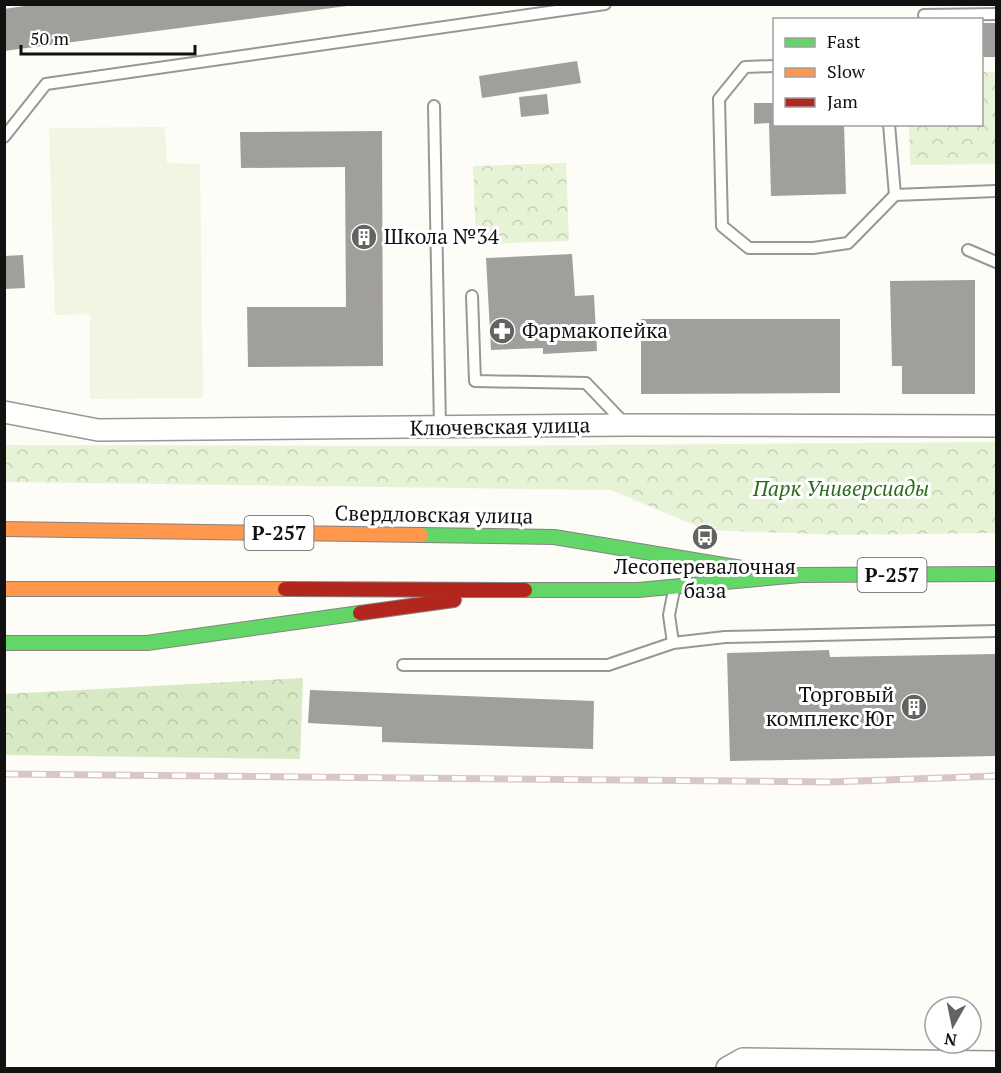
<svg xmlns="http://www.w3.org/2000/svg" width="1001" height="1073" font-family="'PT Serif',serif">
<style>
.forest{fill:url(#forest-crowns)}
.park{fill:url(#park-crowns)}
.pitch{fill:#f0f6e1}
.building{fill:#a19f9c}
.lines{fill:none;stroke-linecap:round;stroke-linejoin:round}
.lane-casing{stroke:#979795;stroke-width:14}
.street-casing{stroke:#979795;stroke-width:24}
.fast-casing{stroke:#858482;stroke-width:16}
.slow-casing{stroke:#858482;stroke-width:16}
.jam-casing{stroke:#858482;stroke-width:16}
.lane{stroke:#fffffe;stroke-width:10}
.street{stroke:#fffffe;stroke-width:21}
.fast{stroke:#63d668;stroke-width:14}
.slow{stroke:#ff974d;stroke-width:14}
.jam{stroke:#b3261e;stroke-width:14}
.rail-casing{stroke:#d9c6c7;stroke-width:7}
.rail{stroke:#fff;stroke-width:4.5;stroke-dasharray:14;stroke-linecap:butt}
.labels{text-anchor:middle;stroke-width:6;stroke-linejoin:round;paint-order:stroke}
.shield{fill:#fff;stroke:#585858;stroke-width:1.5}
.shield-label{font-size:20px;font-weight:bold;fill:#111}
.poi-label{font-size:21px;fill:#111;stroke:#fff;text-anchor:start}
.street-label{font-size:21px;fill:#111;stroke:#fff}
.park-label{font-size:21px;font-style:italic;fill:#2f6b1f;stroke:#fff}
</style>
<defs>
<pattern id="forest-crowns" width="20" height="18" patternUnits="userSpaceOnUse" patternTransform="scale(1.5)"><rect width="20" height="18" fill="#d8eac5"/><path d="M2 6a3 3 0 1 1 6 0M12 15a3 3 0 1 1 6 0" fill="none" stroke="#b8c8a8"/></pattern>
<pattern id="park-crowns" width="20" height="18" patternUnits="userSpaceOnUse" patternTransform="scale(1.5)"><rect width="20" height="18" fill="#e7f3d7"/><path d="M2 6a3 3 0 1 1 6 0M12 15a3 3 0 1 1 6 0" fill="none" stroke="#c5cfb8"/></pattern>
</defs>
<rect width="100%" height="100%" fill="#fdfcf7"/>
<path class="forest" d="M303 678 300 759 5 755V694Z"/>
<path class="park" d="M982 72H996V164L910 165 909 125 982 124Z
M566 163 569 241 476 244 473 166Z
M996 442V533L840 535 706 530 611 490 4 482 5 445 461 446Z"/>
<path class="pitch" d="M165 127 167 163 200 164 203 398 90 399V314L55 315 49 128Z"/>
<path class="building" d="M38 4H347V6L4 51V9Z
M982 23H996V57H982Z
M577 61 581 83 482 98 479 76Z
M547 94 549 114 521 117 519 97Z
M754 103H774V124H844L846 194 771 196 769 123 754 124Z
M382 131 383 366 248 367 247 307H346L345 167 241 168 240 132Z
M572 254 575 296 594 295 597 351 543 354V348L491 350 486 258Z
M23 255 25 288 4 289V256Z
M975 280V394H902V366H892L890 281Z
M641 319H840V393L641 394Z
M829 650 830 657 996 654V756L730 761 727 653Z
M310 690 594 701 593 749 382 742V727L308 723Z"/>
<g class="lines">
<g class="lane-casing">
<path id="lane" d="M924 15 996 14
M774 66 745 67 719 99 722 226 749 248H813L848 243 895 195 889 124
M434 106 440 428
M4 137 46 84 605 4
M895 195 996 191
M968 250 996 262
M472 296 475 381 586 383 626 425
M673 643 669 615 674 590
M403 665H608L673 643 725 637 996 631"/>
</g>
<g class="street-casing">
<path id="street" d="M4 412 98 430 626 425 996 426
M727 1068 743 1059 996 1062"/>
</g>
<g class="fast-casing">
<path id="fast" d="M421 535 554 537 742 568
M525 590H638L801 575 996 574
M4 643H147L360 613"/>
</g>
<g class="slow-casing">
<path id="slow" d="M4 529 421 535
M4 589H285"/>
</g>
<g class="jam-casing">
<path id="jam" d="M285 589 525 590
M360 613 454 600"/>
</g>
<use href="#lane" class="lane"/>
<use href="#street" class="street"/>
<use href="#fast" class="fast"/>
<use href="#slow" class="slow"/>
<use href="#jam" class="jam"/>
<g class="rail-casing">
<path id="rail" d="M4 774 831 782 996 776"/>
</g>
<use href="#rail" class="rail"/>
</g>
<defs>
<g id="building-disc" transform="scale(1.35)"><circle r="9.5" fill="#646362" stroke="#fff"/><path d="M-4-6H4V6H1V3H-1V6H-4ZM-2.5-4.3h1.7v1.8h-1.7ZM.8-4.3h1.7v1.8H.8ZM-2.5-1h1.7V.8h-1.7ZM.8-1h1.7V.8H.8Z" fill="#fff"/></g>
<g id="pharmacy-disc" transform="scale(1.35)"><circle r="9.5" fill="#646362" stroke="#fff"/><path d="M-2-6h4v4h4v4h-4v4h-4v-4h-4v-4h4Z" fill="#fff"/></g>
<g id="bus-disc" transform="scale(1.35)"><circle r="9.5" fill="#646362" stroke="#fff"/><path d="M-5-6H5V4H4V6H2V4H-2V6H-4V4H-5ZM-3.5-4V0h7V-4ZM-3.5 1.2v1.5H-2V1.2ZM2 1.2v1.5H3.5V1.2Z" fill="#fff"/></g>
</defs>
<g fill-rule="evenodd">
<use href="#building-disc" x="364" y="237"/>
<use href="#pharmacy-disc" x="502" y="331"/>
<use href="#bus-disc" x="705" y="537"/>
<use href="#building-disc" x="914" y="707"/>
</g>
<g class="labels">
<g class="shield">
<rect x="244.5" y="516" width="69" height="34" rx="4.5"/>
<rect x="857.5" y="558" width="69" height="34" rx="4.5"/>
</g>
<g class="shield-label">
<text x="279" y="540">Р-257</text>
<text x="892" y="582">Р-257</text>
</g>
<g class="poi-label">
<text x="384" y="244">Школа №34</text>
<text x="522" y="338">Фармакопейка</text>
<text x="705" y="574" text-anchor="middle">Лесоперевалочная<tspan x="705" dy="24">база</tspan></text>
<text x="894" y="702" text-anchor="end">Торговый<tspan x="894" dy="24">комплекс Юг</tspan></text>
</g>
<g class="street-label">
<text transform="translate(500 427) rotate(-1)" y="7">Ключевская улица</text>
<text transform="translate(434 515) rotate(1)" y="7">Свердловская улица</text>
</g>
<g class="park-label">
<text x="841" y="496">Парк Универсиады</text>
</g>
</g>
<rect width="1001" height="1073" fill="none" stroke="#111111" stroke-width="12"/>
<rect x="773" y="18" width="210" height="108" fill="#ffffff" stroke="#a0a0a0" stroke-width="1.5"/>
<rect x="785" y="38" width="30" height="9" fill="#63d668" stroke="#a0a0a0" stroke-width="1.5"/>
<text x="827" y="48" font-size="18" fill="#111111">Fast</text>
<rect x="785" y="68" width="30" height="9" fill="#ff974d" stroke="#a0a0a0" stroke-width="1.5"/>
<text x="827" y="78" font-size="18" fill="#111111">Slow</text>
<rect x="785" y="98" width="30" height="9" fill="#b3261e" stroke="#a0a0a0" stroke-width="1.5"/>
<text x="827" y="108" font-size="18" fill="#111111">Jam</text>
<g transform="translate(953 1025) rotate(189)"><circle r="28" fill="#ffffff" stroke="#a0a0a0" stroke-width="1.5"/>
<path d="M0-4.5L10 22L0 15L-10 22Z" fill="#646362"/>
<text y="-9" font-size="16" font-weight="bold" text-anchor="middle" fill="#111111">N</text>
</g>
<path d="M21 45v9h174v-9" fill="none" stroke="#111111" stroke-width="3"/>
<text x="30" y="45" font-size="18" fill="#111111" stroke="#ffffff" stroke-width="4.5" paint-order="stroke">50 m</text>
</svg>
